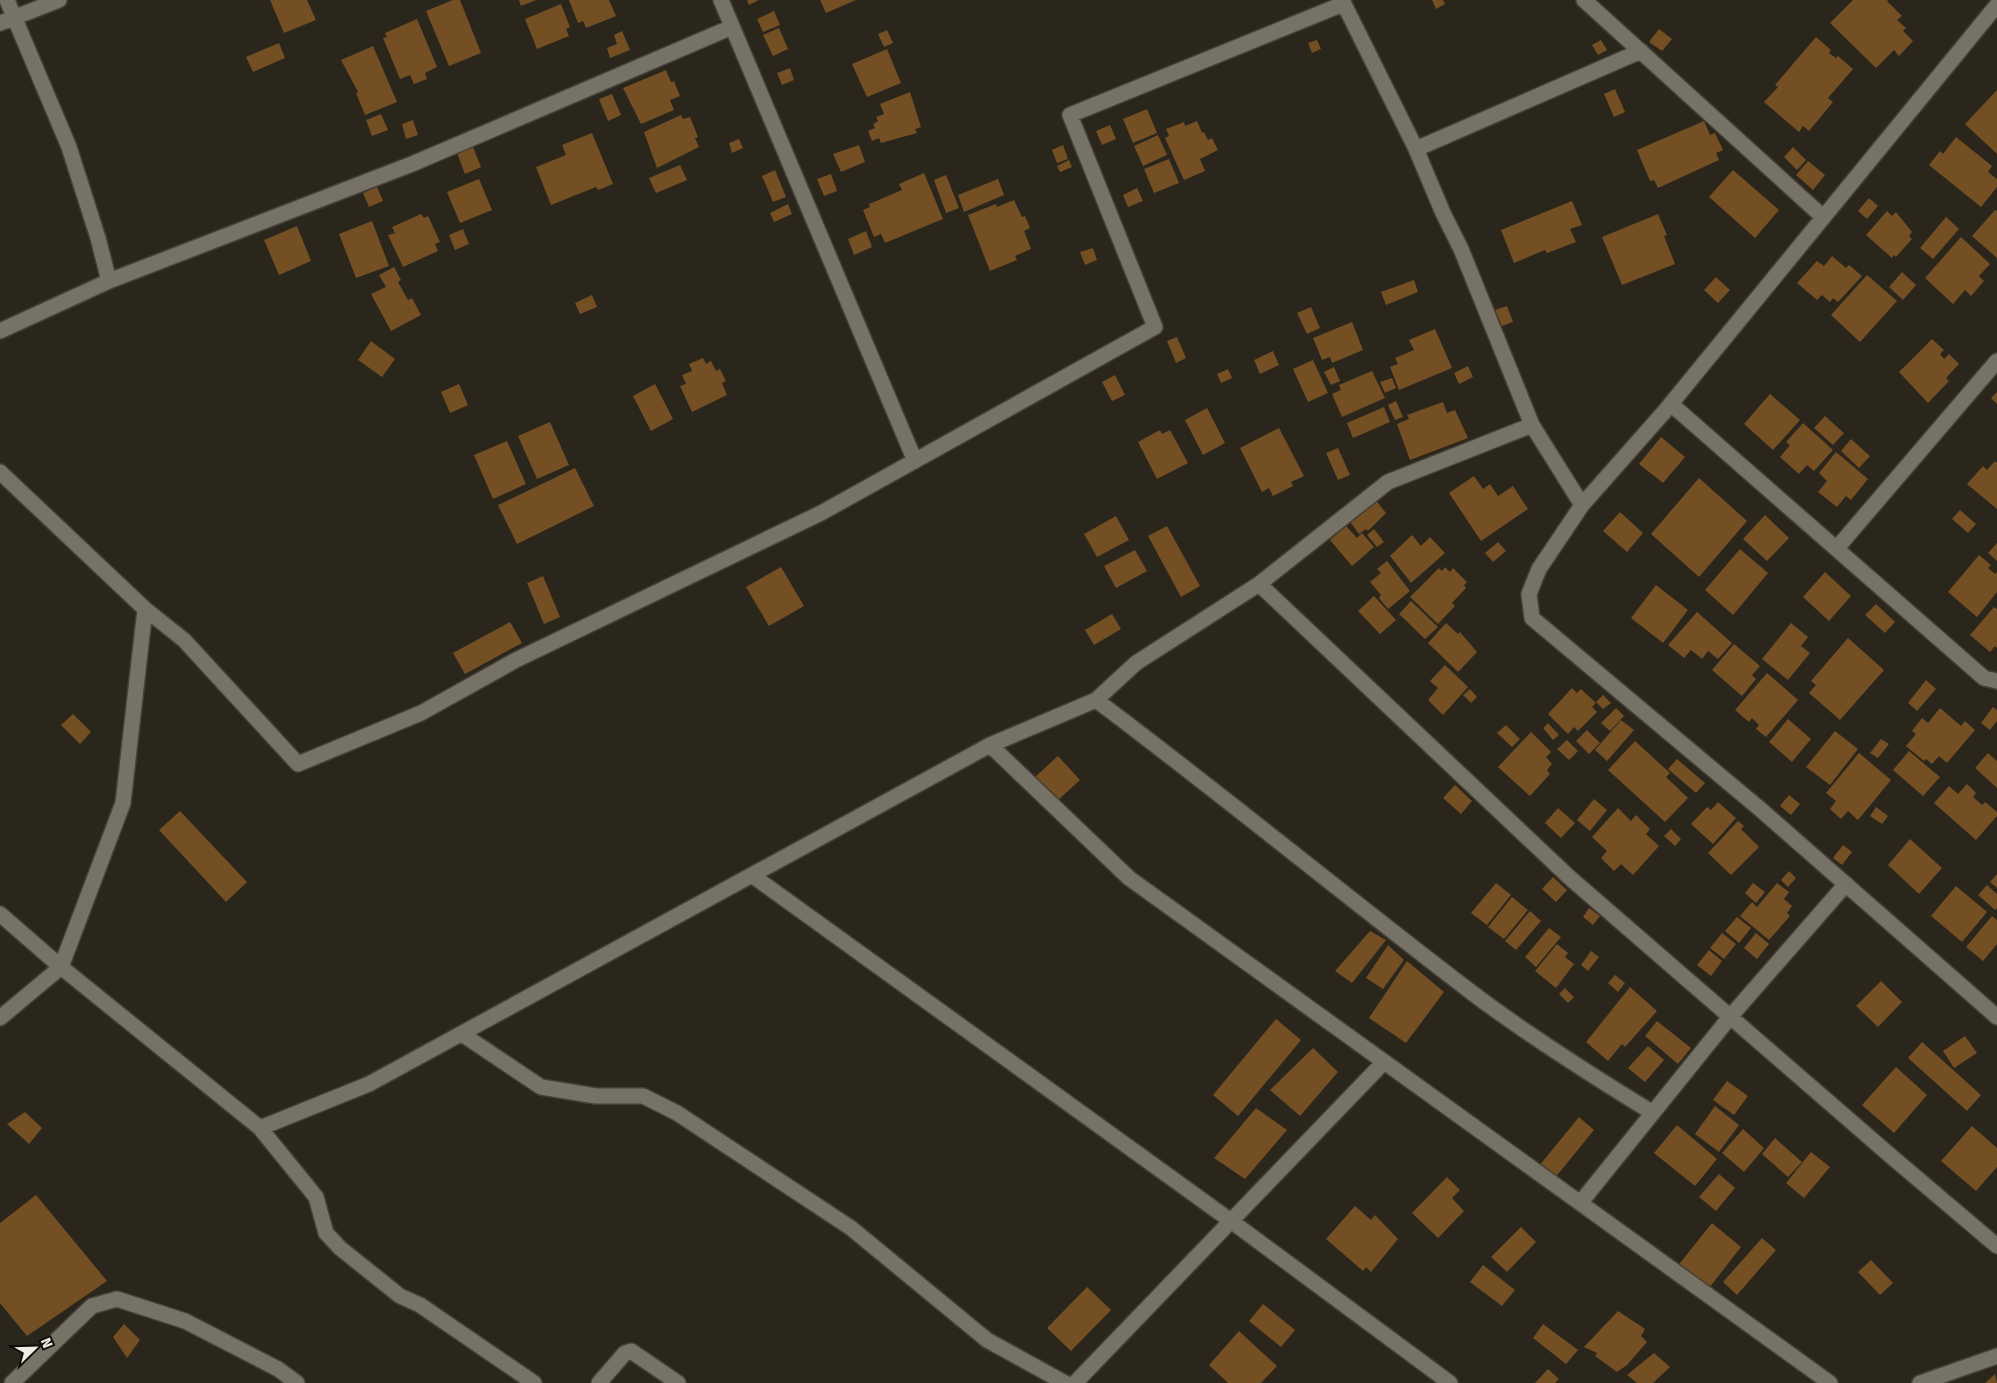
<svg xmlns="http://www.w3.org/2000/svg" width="1997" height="1383" font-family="'Fira Sans',sans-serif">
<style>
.building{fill:#744f23}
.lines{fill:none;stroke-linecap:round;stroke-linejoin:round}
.street-casing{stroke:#444038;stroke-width:18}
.street{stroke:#777266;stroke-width:15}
</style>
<rect width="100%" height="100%" fill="#2a261c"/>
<path class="building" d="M270 0H307L316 20 284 33Z
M453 0H460L481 53 449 66 426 11Z
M519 0H536L521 6Z
M569 0H609L616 16 586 28 583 21 578 23Z
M747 0H759L749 5Z
M820 0H856L826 13Z
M1432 0H1443L1445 4 1436 9Z
M1853 0H1888L1887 1 1902 16 1897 20 1906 28 1903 31 1913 41 1899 56 1894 50 1876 68 1830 23Z
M561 4 570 27 566 29 569 36 537 49 525 19Z
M774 11 780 25 763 32 757 19Z
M417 19 437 67 425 73 427 79 414 84 410 75 400 79 383 38 387 37 385 33Z
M779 28 788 49 773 56 763 35Z
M1659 29 1672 39 1662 51 1649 42Z
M887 30 893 43 884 47 878 34Z
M622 31 630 50 610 58 607 48 617 44 614 35Z
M1816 37 1831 50 1829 53 1836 58 1838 56 1853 69 1828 98 1833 102 1809 131 1803 126 1799 132 1764 102 1778 87 1775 85Z
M1317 40 1321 49 1312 53 1308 43Z
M1601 40 1607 50 1598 55 1592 45Z
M279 43 285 58 253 72 246 57Z
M373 46 397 102 365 115 356 93 358 92 341 60Z
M887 49 901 83 867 97 852 64Z
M790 68 794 80 782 85 777 73Z
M666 70 671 82 674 81 680 96 670 100 674 110 641 124 623 88Z
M1615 89 1625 112 1614 117 1604 94Z
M1997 90V154L1965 124Z
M910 92 921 127 915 129 917 133 881 143 879 138 872 141 868 131 875 128 873 124 878 121 876 117 884 114 880 104Z
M612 94 621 115 608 121 599 99Z
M1147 109 1157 133 1133 143 1123 119Z
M381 114 388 130 372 136 366 120Z
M681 115 683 119 690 117 698 137 695 138 699 147 657 168 644 132Z
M413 120 418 135 406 139 402 124Z
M1197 121 1202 133 1204 132 1208 140 1212 138 1218 150 1200 159 1205 171 1184 180 1165 138 1169 136 1166 129 1184 122 1185 126Z
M1704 121 1710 135 1715 133 1723 150 1716 153 1719 160 1658 188 1654 180 1650 181 1637 150Z
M1110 125 1116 139 1102 145 1096 131Z
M592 133 613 184 598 190 596 187 551 205 536 167 566 155 562 145Z
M1158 135 1167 155 1143 166 1134 146Z
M1956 137 1992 166 1988 172 1997 179V187L1981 207 1929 165 1940 151 1943 154Z
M739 139 743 148 732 153 729 143Z
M859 145 865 162 841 172 833 154Z
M1063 145 1068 159 1057 163 1052 150Z
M473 147 481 167 465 174 457 153Z
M1793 147 1806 160 1797 170 1784 157Z
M1169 159 1179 183 1154 193 1144 169Z
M1069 160 1072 167 1060 172 1057 166Z
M1808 161 1825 175 1813 190 1796 175Z
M680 165 687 180 656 193 649 178Z
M775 170 786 197 773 202 762 176Z
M1733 170 1779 210 1755 238 1709 197Z
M924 173 943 219 885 243 881 234 874 237 863 210 870 207 869 204 902 190 899 184Z
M831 174 837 191 824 196 817 179Z
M946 175 959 208 946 213 934 180Z
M479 179 492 210 460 223 447 192Z
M998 179 1004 195 964 212 958 195Z
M377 187 383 201 369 207 363 193Z
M1137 188 1143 201 1128 207 1123 195Z
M1869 198 1878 206 1867 219 1858 211Z
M1014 200 1022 217 1025 216 1030 228 1024 231 1031 249 1015 256 1017 260 990 271 968 215 996 204 997 207Z
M1572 201 1582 225 1570 229 1576 242 1547 253 1545 250 1514 263 1501 230Z
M788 204 792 214 774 222 770 213Z
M1995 210 1997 211V258L1972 236Z
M1887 211 1892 216 1896 212 1912 232 1909 236 1912 239 1896 257 1894 255 1892 258 1866 235Z
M421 214 424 218 428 216 440 242 435 244 438 251 403 267 388 235 395 233 392 227Z
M1658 214 1667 235 1664 236 1675 264 1622 285 1602 237Z
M1946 217 1959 229 1933 259 1920 248Z
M372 221 389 266 356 278 339 234Z
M297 226 311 261 279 275 264 240Z
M463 229 469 244 455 250 449 235Z
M866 231 872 247 854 255 848 239Z
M1961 237 1990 264 1979 276 1984 281 1971 296 1965 290 1953 304 1925 278Z
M1093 248 1097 260 1085 265 1080 252Z
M1832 256 1846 268 1849 265 1862 276 1838 302 1833 298 1830 302 1822 295 1817 300 1797 283 1817 261 1824 266Z
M394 267 401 280 398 282 408 300 412 298 421 315 391 331 371 294 386 287 379 275Z
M1902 272 1916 285 1903 300 1889 287Z
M1867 275 1897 301 1860 342 1831 315Z
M1716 277 1730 290 1718 303 1704 290Z
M1414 280 1418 292 1386 305 1381 292Z
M592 295 597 307 580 314 575 303Z
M1507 306 1513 322 1502 326 1495 310Z
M1311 307 1320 328 1307 334 1297 313Z
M1352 322 1363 350 1332 363 1330 357 1322 360 1313 338Z
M1435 329 1452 368 1399 390 1390 367 1398 364 1395 358 1414 350 1409 340Z
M1177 337 1186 358 1176 363 1167 341Z
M1932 339 1944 350 1940 354 1944 359 1949 354 1959 364 1946 378 1949 381 1928 403 1899 372Z
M371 341 395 359 382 377 358 360Z
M1273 351 1279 365 1260 374 1254 360Z
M703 358 706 364 711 361 716 371 720 369 726 381 722 383 727 395 692 412 680 386 686 384 682 375 692 371 689 364Z
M1313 360 1328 393 1308 402 1293 369Z
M1468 366 1473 377 1459 384 1454 373Z
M1334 367 1340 381 1331 385 1324 372Z
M1228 369 1232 378 1221 383 1217 374Z
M1372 371 1385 398 1342 417 1332 394 1341 390 1339 385Z
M1115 375 1125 395 1112 401 1102 382Z
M1392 378 1396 388 1385 393 1380 382Z
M459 384 468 405 450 413 441 392Z
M655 384 673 419 651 431 633 396Z
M1997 392V404L1991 398Z
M1770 394 1800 420 1773 450 1744 424Z
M1396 401 1403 417 1395 420 1388 405Z
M1443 402 1447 413 1455 410 1468 438 1410 460 1397 424 1409 419 1407 415Z
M1384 407 1390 422 1353 438 1347 423Z
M1207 408 1225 443 1203 455 1185 420Z
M1825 416 1844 433 1833 445 1814 428Z
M550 422 569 465 537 479 518 436Z
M1803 423 1833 450 1814 471 1807 465 1799 474 1780 457 1790 445 1786 442Z
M1279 428 1304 476 1291 482 1293 486 1273 496 1269 488 1262 492 1240 448Z
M1160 430 1162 434 1170 430 1188 463 1157 479 1138 442Z
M1661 437 1685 457 1663 483 1639 464Z
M1851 439 1870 456 1859 468 1841 451Z
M507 441 526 484 493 499 474 455Z
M1338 448 1350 475 1338 480 1326 453Z
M1836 452 1868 479 1851 500 1846 496 1837 507 1818 492 1827 481 1819 473Z
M1995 461 1997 463V509L1967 484 1983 466 1987 470Z
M575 468 594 506 517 544 498 505Z
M1474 476 1483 489 1490 484 1498 496 1513 486 1528 509 1481 541 1449 493Z
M1699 478 1747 521 1699 577 1651 534Z
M1374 498 1386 513 1368 531 1366 529 1359 534 1348 519Z
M1960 510 1976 524 1968 533 1952 519Z
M1620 512 1643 533 1627 552 1603 531Z
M1765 515 1789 538 1767 561 1743 539Z
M1116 516 1129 540 1097 557 1084 534Z
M1167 526 1200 586 1181 597 1148 536Z
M1346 526 1357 538 1362 533 1374 547 1352 566 1330 540Z
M1374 529 1384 542 1377 547 1367 535Z
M1412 535 1421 546 1430 537 1445 553 1411 583 1390 556Z
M1498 542 1506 551 1493 562 1485 553Z
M1997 543V561L1988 553Z
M1740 549 1768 573 1733 615 1705 590Z
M1135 550 1147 571 1116 588 1104 566Z
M1979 555 1991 565 1988 568 1995 574 1997 572V592L1977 617 1948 592Z
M1387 561 1410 591 1388 609 1379 598 1381 595 1370 582 1381 573 1377 569Z
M781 567 804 606 769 626 746 587Z
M1445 567 1450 572 1453 568 1467 582 1464 585 1466 588 1452 603 1455 606 1438 624 1410 597 1439 568 1442 571Z
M1825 572 1851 596 1829 621 1803 597Z
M543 576 560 617 544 624 527 583Z
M1656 585 1688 610 1663 643 1631 618Z
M1374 596 1396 620 1380 634 1358 611Z
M1411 601 1438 627 1425 639 1399 614Z
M1876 604 1895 622 1885 633 1865 615Z
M1994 607 1997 609V648L1995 646 1990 652 1970 635Z
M1697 612 1732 643 1718 659 1708 651 1702 659 1691 650 1684 658 1668 645Z
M1112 614 1121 629 1094 645 1085 630Z
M510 622 522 643 465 674 453 653Z
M1446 623 1458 634 1460 632 1477 652 1458 672 1428 643Z
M1791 623 1808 637 1801 646 1810 653 1788 680 1762 659Z
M1848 638 1884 670 1840 720 1809 693 1816 685 1811 681Z
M1734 644 1760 666 1752 675 1756 679 1742 696 1712 670Z
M1445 665 1468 687 1443 715 1428 700 1438 688 1430 681Z
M1767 673 1798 700 1766 737 1756 729 1759 725 1752 718 1749 722 1735 710Z
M1926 680 1936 689 1917 711 1908 703Z
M1572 688 1577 693 1581 689 1596 703 1592 707 1597 712 1578 731 1574 727 1568 734 1548 714Z
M1470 689 1477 697 1471 703 1463 695Z
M1603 695 1611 703 1603 709 1596 702Z
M1993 707 1997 710V721L1990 730 1981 723Z
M1616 708 1624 716 1610 731 1601 723Z
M1940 708 1961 726 1965 721 1975 730 1947 763 1939 756 1932 764 1926 759 1924 761 1906 746 1916 734 1912 731 1922 718 1928 723Z
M73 714 91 732 80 744 61 725Z
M1788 719 1811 739 1792 762 1769 742Z
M1621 720 1634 730 1607 761 1595 750Z
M1548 723 1559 735 1553 740 1543 728Z
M1506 725 1520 739 1512 747 1497 733Z
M1587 730 1600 743 1589 754 1576 741Z
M1835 731 1858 749 1830 785 1806 767Z
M1531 732 1551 752 1546 757 1552 764 1547 770 1550 774 1530 796 1498 767Z
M1881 739 1889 744 1878 758 1870 753Z
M1567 740 1578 751 1569 760 1557 749Z
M1635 741 1670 773 1666 777 1688 798 1665 822 1608 770Z
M1909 751 1940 777 1923 796 1893 770Z
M1859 753 1891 780 1858 820 1848 811 1841 819 1830 809 1836 801 1826 793Z
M1988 753 1997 761V788L1975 768Z
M1058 756 1080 780 1057 801 1035 777Z
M1677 759 1705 783 1696 793 1668 769Z
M1967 784 1976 793 1973 797 1982 805 1985 802 1997 812V816L1976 840 1934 803 1949 786 1958 794Z
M1455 785 1472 801 1461 814 1443 798Z
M1789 795 1800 804 1791 815 1780 806Z
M1594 799 1607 810 1590 831 1577 820Z
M1718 802 1736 818 1713 844 1691 824 1707 807 1711 810Z
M1876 807 1888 816 1882 824 1870 816Z
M1558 808 1575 823 1561 838 1545 823Z
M1618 808 1631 821 1636 815 1650 829 1646 834 1659 846 1633 875 1621 864 1614 871 1601 858 1607 851 1592 837Z
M180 811 247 882 226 902 159 830Z
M1738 821 1744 826 1741 829 1759 847 1731 875 1708 853Z
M1671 829 1681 839 1675 846 1664 836Z
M1910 839 1942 868 1919 894 1888 865Z
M1843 845 1852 852 1842 865 1833 858Z
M1789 871 1796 878 1788 887 1781 880Z
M1997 874V888L1990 882Z
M1553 877 1567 890 1556 902 1542 889Z
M1496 883 1511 895 1487 925 1471 913Z
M1753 883 1765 892 1756 903 1745 893Z
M1777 883 1789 892 1784 899 1792 906 1787 913 1790 916 1769 940 1740 916 1752 902 1757 907Z
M1987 885 1997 894V908L1995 910 1978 895Z
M1956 886 1987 912 1962 942 1931 916Z
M1512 897 1528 910 1504 939 1488 927Z
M1589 908 1600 916 1593 925 1583 917Z
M1530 911 1541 921 1516 950 1505 941Z
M1992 916 1997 920V944L1983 961 1966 947Z
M1737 917 1751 928 1739 943 1725 931Z
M1549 928 1561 937 1536 967 1525 957Z
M1370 931 1386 940 1352 983 1335 971Z
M1722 933 1736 944 1724 959 1710 948Z
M1756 933 1769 944 1757 959 1744 948Z
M1557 944 1568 953 1565 957 1574 964 1556 988 1535 971Z
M1388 945 1404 960 1383 989 1366 978Z
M1709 950 1722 961 1711 976 1697 965Z
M1591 951 1599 957 1588 971 1581 965Z
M1407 961 1444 992 1406 1043 1369 1018Z
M1615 975 1625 983 1618 992 1608 983Z
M1881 981 1902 1002 1878 1027 1856 1006Z
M1630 987 1657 1011 1625 1047 1622 1044 1608 1061 1586 1042Z
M1565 988 1574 997 1568 1003 1559 994Z
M1276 1019 1301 1040 1238 1116 1213 1095Z
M1657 1021 1691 1048 1678 1064 1645 1036Z
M1965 1036 1977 1053 1954 1068 1943 1051Z
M1922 1042 1981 1095 1967 1111 1908 1058Z
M1648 1046 1664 1060 1645 1082 1628 1068Z
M1313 1048 1338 1072 1300 1116 1270 1090Z
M1896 1067 1927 1095 1894 1133 1862 1105Z
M1727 1081 1748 1096 1734 1115 1713 1100Z
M1715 1106 1739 1125 1719 1152 1695 1134Z
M1256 1108 1287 1130 1245 1179 1214 1158Z
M25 1112 42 1128 29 1144 7 1124Z
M1579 1117 1594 1130 1554 1179 1539 1166Z
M1677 1125 1717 1159 1695 1186 1654 1153Z
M1972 1126 1997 1148V1167L1976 1191 1941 1161Z
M1743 1129 1764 1148 1744 1172 1722 1153Z
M1775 1138 1802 1162 1788 1177 1762 1154Z
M1811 1152 1830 1167 1804 1198 1786 1183Z
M1719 1174 1735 1188 1716 1211 1699 1197Z
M1447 1177 1460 1190 1452 1198 1464 1211 1438 1238 1412 1213Z
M36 1195 107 1281 27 1336 0 1303V1223Z
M1355 1206 1371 1220 1375 1215 1398 1239 1371 1272 1366 1267 1363 1271 1326 1239Z
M1712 1223 1741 1247 1706 1292 1676 1268Z
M1521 1227 1536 1242 1507 1272 1491 1257Z
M1762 1238 1776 1250 1737 1295 1723 1282Z
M1871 1260 1893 1283 1880 1295 1858 1272Z
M1483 1265 1515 1290 1502 1306 1470 1282Z
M1087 1287 1111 1310 1071 1351 1047 1328Z
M1263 1304 1295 1330 1281 1347 1249 1321Z
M1618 1311 1645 1329 1641 1336 1647 1342 1627 1365 1617 1372 1595 1356 1597 1353 1584 1347Z
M124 1324 140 1340 127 1358 113 1337Z
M1543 1324 1578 1350 1566 1364 1533 1338Z
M1239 1331 1277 1366 1261 1383H1228L1209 1365Z
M1654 1353 1670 1367 1653 1383H1637L1627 1375Z
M1548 1369 1559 1379 1555 1383H1535Z
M1995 1374 1997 1383H1985Z"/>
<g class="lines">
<g class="street-casing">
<path id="street" d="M7 0 69 147 98 238 109 281
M721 0 915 461
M1342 0 1416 149 1443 213 1461 249 1532 425 1582 505
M1584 0 1823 217
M1997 5 1665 411 1582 505 1539 569 1529 594 1532 618 1760 809 1997 1017
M0 23 59 0
M1416 149 1641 51
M0 331 109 281 412 164 732 27
M1671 404 1984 678 1997 681
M0 472 145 609 123 803 61 967 0 914
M1837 548 1997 361
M1259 584 1569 877 1892 1157 1997 1246
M145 609 184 640 298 764 421 713 516 660 821 513 1155 327 1070 115 1343 4
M1096 700C1223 795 1345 896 1471 992 1529 1036 1591 1075 1653 1113
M990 745 1129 878 1830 1383
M753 876 1231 1221 1450 1383
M0 1018 61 967 260 1128 369 1084 990 745 1096 700 1136 663 1259 584 1388 482 1532 425
M462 1034 541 1087 596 1096H643L677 1113 851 1228 987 1340 1065 1383
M260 1128 316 1197 326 1233 340 1248 400 1296 420 1305 534 1383
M1581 1202 1730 1017 1846 884
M12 1383 92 1306 117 1299 185 1321 278 1369 297 1383
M599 1383 625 1353 631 1351 678 1383
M1075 1383 1383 1063
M1920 1383 1997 1356"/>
</g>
<use href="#street" class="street"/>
</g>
<g transform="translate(35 1348) rotate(67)" stroke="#110f0b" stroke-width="4" paint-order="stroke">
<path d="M0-4L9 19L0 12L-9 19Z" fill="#f0ede7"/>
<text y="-8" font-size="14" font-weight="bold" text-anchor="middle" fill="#f0ede7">N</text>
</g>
</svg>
